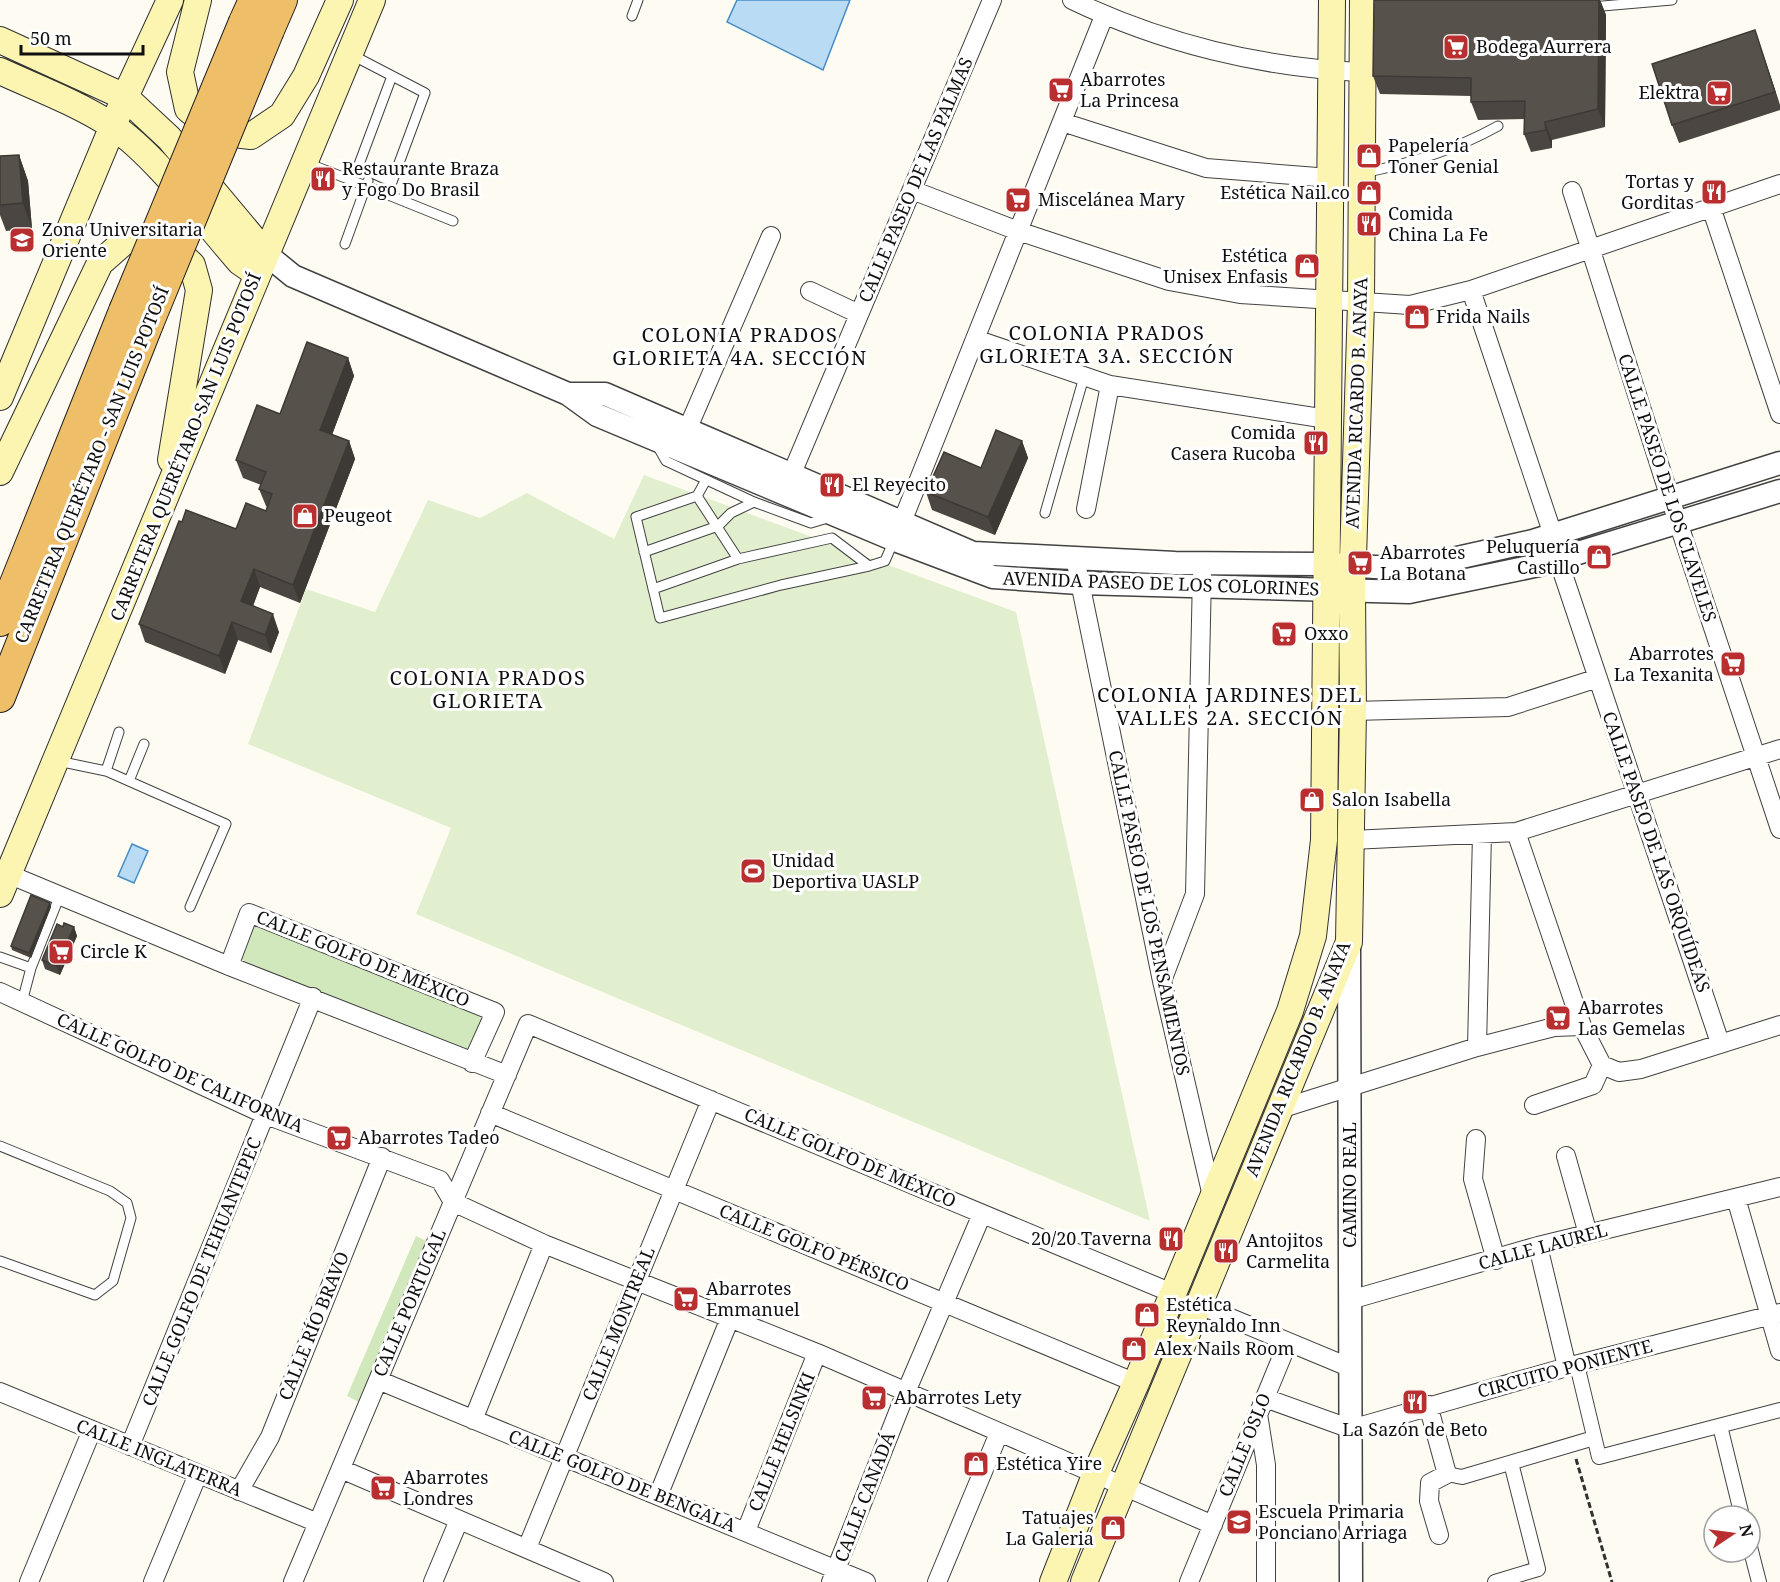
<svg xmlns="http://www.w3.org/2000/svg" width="1780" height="1582" font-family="'Noto Serif',serif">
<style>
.green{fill:#d1e8bd}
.pitch{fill:#e2efce}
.water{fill:#b9dbf3;stroke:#448dc6;stroke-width:1.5}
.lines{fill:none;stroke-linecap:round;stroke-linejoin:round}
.service-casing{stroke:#424242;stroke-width:11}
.pedestrian-casing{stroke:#424242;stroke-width:16}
.minor-casing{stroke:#424242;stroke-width:20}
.tertiary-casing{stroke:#424242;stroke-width:25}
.secondary-casing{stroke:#313131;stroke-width:28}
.trunk-casing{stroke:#202020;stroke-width:32}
.path{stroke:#313131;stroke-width:3;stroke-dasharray:6 3;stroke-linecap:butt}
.service{stroke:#fff;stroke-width:9}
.pedestrian{stroke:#fff;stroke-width:14}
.minor{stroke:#fff;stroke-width:18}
.tertiary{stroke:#fff;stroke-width:22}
.secondary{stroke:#fbf5b1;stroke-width:26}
.trunk{stroke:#eebe68;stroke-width:30}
.trunk-bridge-casing{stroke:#202020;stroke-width:32;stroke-linecap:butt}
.trunk-bridge{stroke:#eebe68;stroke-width:30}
.wall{fill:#4b4641}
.shaded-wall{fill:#3d3935}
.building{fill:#57514c;stroke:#3d3935;stroke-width:1.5}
.labels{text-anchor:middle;stroke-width:6;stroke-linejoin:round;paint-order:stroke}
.poi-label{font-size:18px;fill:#0f0f0f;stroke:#fff;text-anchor:start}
.street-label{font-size:18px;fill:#0f0f0f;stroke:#fff}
.neighbourhood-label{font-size:20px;letter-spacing:1.5px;fill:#0f0f0f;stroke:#fff}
</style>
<rect width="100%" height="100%" fill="#fefcf2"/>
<path class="green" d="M253 923 482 1017 467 1054 240 959Z
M416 1236 432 1244 363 1404 347 1396Z"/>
<path class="pitch" d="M644 475 1016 612 1150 1221 416 914 451 828 248 744 306 589 375 612 428 500 480 518 527 493 614 539Z"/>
<path class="water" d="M737 0H850L823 70 727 22Z
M132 844 148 851 134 883 118 876Z"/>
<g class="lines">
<g class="service-casing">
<path id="service" d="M1591 7 1672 0
M632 16 638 0
M352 55 425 93 392 182 358 167 392 76
M307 163 366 186 345 244
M1362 173C1410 164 1455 150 1498 126
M368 181 366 186 453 221
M657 445 666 461 754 502 811 523 831 517
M697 496 636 517 660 618 781 585 869 566 832 538 738 559 697 496 706 480
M1045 513 1084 377
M644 552 718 526 731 513 754 502
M869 566 885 561 894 540
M653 589 738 559
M58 761 106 771 226 824 190 907
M106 771 119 732
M129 781 144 744
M0 957 31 968
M22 1002 31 968 60 895
M0 1146 110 1191 127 1203 131 1218 113 1281 95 1295 0 1261"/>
</g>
<g class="pedestrian-casing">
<path id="pedestrian" d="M1577 1365 1599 1457 1780 1410
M1720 1426 1742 1516
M1447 1474 1462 1477 1594 1438
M1750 1547 1759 1582
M1495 1582 1538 1569 1511 1463"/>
</g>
<g class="minor-casing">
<path id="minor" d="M1072 0C1161 43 1263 68 1362 72
M1062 122 1206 168 1330 178
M912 190 1018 231 1169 281 1240 294 1410 305 1471 290 1780 184
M1572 191 1670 498 1780 829
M1711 207 1780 414
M1471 290 1553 535
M810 291 859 314
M975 339 1110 385 1327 419
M687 430 771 236
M787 485 992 0
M1086 509 1110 385
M898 532 1104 16
M1075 558 1162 981 1212 1196
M1558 559 1720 1043
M1353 711 1508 707 1598 678
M1516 832 1582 1026 1602 1065 1619 1072 1641 1069 1780 1025
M1352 840 1516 832 1780 749
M8 874 229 966 507 1075
M229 966 249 913 495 1012 472 1063
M1162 981 1195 894 1202 575
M0 992 266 1115 440 1180 453 1202 544 1244 817 1353 1213 1525
M1477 1047 1482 834
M1534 1105 1593 1085 1602 1065
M1280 1109 1477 1047 1554 1027 1582 1026
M490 1113 1136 1383
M1476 1139 1473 1179 1496 1260
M1566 1156 1588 1234
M1736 1198 1780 1351
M1538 1246 1567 1367
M1350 1300 1538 1246 1780 1187
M1197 1304 1351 1368
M378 1380 866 1582
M0 1392 318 1523
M1265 1398 1351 1429 1567 1367 1780 1313
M1428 1405 1447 1474 1430 1483 1429 1501 1439 1535
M1258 1414 1266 1465V1582
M473 1420 544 1244
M130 1446 313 997
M341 1469 604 1582
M239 1491 270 1437 382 1157
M658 1496 730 1318
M746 1531 817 1353
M527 1548 711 1100
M29 1582 92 1430
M153 1582 198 1474
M293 1582 528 1024 1172 1293
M433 1582 459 1520
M831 1582 906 1392 982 1214
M937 1582 999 1433
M1189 1582 1288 1342"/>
</g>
<g class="tertiary-casing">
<path id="tertiary" d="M266 254 293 276 568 394 597 415 895 540 993 577 1079 583 1409 592 1539 565 1780 491
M568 394H605L973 553 1175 563 1326 564 1408 569 1533 541 1780 463
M1349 948 1351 1582"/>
</g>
<g class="secondary-casing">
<path id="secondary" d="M198 0 180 72 188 109 216 132 251 136 282 115 306 76 340 0
M0 40 125 97 169 138 266 254
M0 71C37 88 77 103 111 125 155 154 204 221 240 262L256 273
M0 397 125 97 170 0
M0 472 100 263 125 241 147 239 173 247 192 265 199 290 171 460
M0 894 372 0
M1053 1582 1096 1473 1136 1383 1290 1011 1313 936 1324 840 1332 0
M1084 1582 1349 942 1353 711 1352 590 1361 303 1363 0"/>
</g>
<g class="trunk-casing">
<path id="trunk" d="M244 22 254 0
M269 30 282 0
M0 621 124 311
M0 697 148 324"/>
</g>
<path class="path" d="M1576 1459 1612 1582"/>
<use href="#service" class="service"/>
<use href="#pedestrian" class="pedestrian"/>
<use href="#minor" class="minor"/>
<use href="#tertiary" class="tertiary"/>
<use href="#secondary" class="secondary"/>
<use href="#trunk" class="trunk"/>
<g class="trunk-bridge-casing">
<path id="trunk-bridge" d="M124 311 244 22
M148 324 269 30"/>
</g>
<use href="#trunk-bridge" class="trunk-bridge"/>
</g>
<path class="wall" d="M1374 0H1600L1606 15 1605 127 1552 140V148L1531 152 1524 134 1525 119 1478 120 1471 102V96L1380 94 1373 76Z
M1761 48 1780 105V110L1679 143 1672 125Z
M19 155 28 181 32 229 6 231 0 215V156Z
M348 358 354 376 332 435 349 441 355 459 300 603 260 587 253 606 279 632 271 653 238 640 225 674 145 642 139 624 182 522 236 529 266 511 267 507 266 506 259 489 261 485 243 478 236 460 280 414Z
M1022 441 1028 458 995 535 932 510 926 492 981 468Z
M50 903 51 907 31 958 12 950 11 946Z
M63 927H74L77 936 60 975 45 969 42 960Z"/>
<path class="shaded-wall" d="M1599 0H1600L1606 15 1605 127 1598 109Z
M1755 30 1780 105 1775 92Z
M1545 122 1552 140V148L1546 130Z
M19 155 28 181 32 229 23 203Z
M348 358 354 376 327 448 320 430Z
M349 441 355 459 300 603 293 585Z
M1022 441 1028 458 995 535 988 517Z
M254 569 260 587 248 619 241 601Z
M273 614 279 632 271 653 265 635Z
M232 622 238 640 225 674 219 656Z
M50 903 51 907 31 958 29 953Z
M74 927 77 936 60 975 56 966Z"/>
<path class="building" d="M1374 0H1599L1598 109 1545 122 1546 130 1524 134 1525 101 1471 102V78L1373 76Z
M1755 30 1775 92 1672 125 1652 64Z
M19 155 23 203 0 205V156Z
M307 342 348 358 320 430 349 441 293 585 254 569 241 601 273 614 265 635 232 622 219 656 139 624 179 521 182 522 186 510 236 529 246 503 266 511 272 494 259 489 266 472 236 460 257 405 280 414Z
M996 430 1022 441 988 517 926 492 944 452 981 468Z
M31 895 50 903 29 953 11 946Z
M64 923 74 927 56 966 42 960 57 924 63 927Z"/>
<defs>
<g id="supermarket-square" transform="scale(1.35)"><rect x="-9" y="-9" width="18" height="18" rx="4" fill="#b92e2f" stroke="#fff"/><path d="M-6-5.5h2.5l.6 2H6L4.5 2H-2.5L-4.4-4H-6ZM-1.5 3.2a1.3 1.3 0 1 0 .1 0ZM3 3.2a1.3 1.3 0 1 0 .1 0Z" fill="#fff"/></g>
<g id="shop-square" transform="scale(1.35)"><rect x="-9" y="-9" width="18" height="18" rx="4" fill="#b92e2f" stroke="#fff"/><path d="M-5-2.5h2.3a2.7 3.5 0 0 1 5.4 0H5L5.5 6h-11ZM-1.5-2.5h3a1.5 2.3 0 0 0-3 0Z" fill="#fff"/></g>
<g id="restaurant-square" transform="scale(1.35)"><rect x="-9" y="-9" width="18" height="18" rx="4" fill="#b92e2f" stroke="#fff"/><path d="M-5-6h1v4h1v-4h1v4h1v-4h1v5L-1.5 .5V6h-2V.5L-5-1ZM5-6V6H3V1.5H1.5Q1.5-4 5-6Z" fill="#fff"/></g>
<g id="university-square" transform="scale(1.35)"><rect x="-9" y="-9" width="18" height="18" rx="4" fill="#b92e2f" stroke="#fff"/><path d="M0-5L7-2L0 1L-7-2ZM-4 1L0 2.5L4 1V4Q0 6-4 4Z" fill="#fff"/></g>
<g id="stadium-square" transform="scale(1.35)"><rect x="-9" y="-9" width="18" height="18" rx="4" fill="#b92e2f" stroke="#fff"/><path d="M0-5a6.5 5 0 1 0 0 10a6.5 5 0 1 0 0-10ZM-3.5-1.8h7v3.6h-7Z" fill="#fff"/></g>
<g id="school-square" transform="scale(1.35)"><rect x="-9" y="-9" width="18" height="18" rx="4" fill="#b92e2f" stroke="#fff"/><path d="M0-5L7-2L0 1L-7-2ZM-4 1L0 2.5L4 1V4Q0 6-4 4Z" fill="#fff"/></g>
</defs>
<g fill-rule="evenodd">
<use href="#supermarket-square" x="1456" y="47"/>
<use href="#supermarket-square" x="1061" y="90"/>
<use href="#supermarket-square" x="1719" y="93"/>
<use href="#shop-square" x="1369" y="156"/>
<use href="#restaurant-square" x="323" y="179"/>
<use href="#restaurant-square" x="1714" y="192"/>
<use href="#shop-square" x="1369" y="193"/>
<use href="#supermarket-square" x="1018" y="200"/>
<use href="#restaurant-square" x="1369" y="224"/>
<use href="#university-square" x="22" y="240"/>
<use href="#shop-square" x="1307" y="266"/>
<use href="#shop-square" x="1417" y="317"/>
<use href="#restaurant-square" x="1316" y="443"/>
<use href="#restaurant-square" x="832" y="485"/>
<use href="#shop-square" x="305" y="516"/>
<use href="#shop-square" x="1599" y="557"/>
<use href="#supermarket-square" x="1360" y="563"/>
<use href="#supermarket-square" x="1284" y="634"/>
<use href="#supermarket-square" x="1733" y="664"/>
<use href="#shop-square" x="1312" y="800"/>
<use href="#stadium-square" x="753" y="871"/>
<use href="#supermarket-square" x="61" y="952"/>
<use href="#supermarket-square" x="1558" y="1018"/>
<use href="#supermarket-square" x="339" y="1138"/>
<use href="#restaurant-square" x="1171" y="1239"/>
<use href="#restaurant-square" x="1226" y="1251"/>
<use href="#supermarket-square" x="686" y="1299"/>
<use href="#shop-square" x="1147" y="1315"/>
<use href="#shop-square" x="1134" y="1349"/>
<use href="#supermarket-square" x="874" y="1398"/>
<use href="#restaurant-square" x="1415" y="1402"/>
<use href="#shop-square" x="976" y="1464"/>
<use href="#supermarket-square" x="383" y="1488"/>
<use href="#school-square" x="1239" y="1522"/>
<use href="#shop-square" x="1113" y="1528"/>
</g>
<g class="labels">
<g class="poi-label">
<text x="1476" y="53">Bodega Aurrera</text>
<text x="1080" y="86">Abarrotes<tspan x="1080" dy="21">La Princesa</tspan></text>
<text x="1700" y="99" text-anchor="end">Elektra</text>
<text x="1388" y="152">Papelería<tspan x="1388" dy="21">Toner Genial</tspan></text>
<text x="342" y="175">Restaurante Braza<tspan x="342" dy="21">y Fogo Do Brasil</tspan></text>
<text x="1694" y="188" text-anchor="end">Tortas y<tspan x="1694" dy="21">Gorditas</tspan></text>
<text x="1350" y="199" text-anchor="end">Estética Nail.co</text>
<text x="1038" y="206">Miscelánea Mary</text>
<text x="1388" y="220">Comida<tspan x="1388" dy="21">China La Fe</tspan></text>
<text x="42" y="236">Zona Universitaria<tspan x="42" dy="21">Oriente</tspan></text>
<text x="1288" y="262" text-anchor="end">Estética<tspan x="1288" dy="21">Unisex Enfasis</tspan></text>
<text x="1436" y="323">Frida Nails</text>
<text x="1296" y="439" text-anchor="end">Comida<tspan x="1296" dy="21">Casera Rucoba</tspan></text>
<text x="852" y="491">El Reyecito</text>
<text x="324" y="522">Peugeot</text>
<text x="1580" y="553" text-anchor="end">Peluquería<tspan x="1580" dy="21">Castillo</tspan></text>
<text x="1380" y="559">Abarrotes<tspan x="1380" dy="21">La Botana</tspan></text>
<text x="1304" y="640">Oxxo</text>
<text x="1714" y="660" text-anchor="end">Abarrotes<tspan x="1714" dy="21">La Texanita</tspan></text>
<text x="1332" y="806">Salon Isabella</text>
<text x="772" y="867">Unidad<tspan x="772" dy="21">Deportiva UASLP</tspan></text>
<text x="80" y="958">Circle K</text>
<text x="1578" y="1014">Abarrotes<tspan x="1578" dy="21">Las Gemelas</tspan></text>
<text x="358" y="1144">Abarrotes Tadeo</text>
<text x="1152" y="1245" text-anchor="end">20/20 Taverna</text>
<text x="1246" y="1247">Antojitos<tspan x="1246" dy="21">Carmelita</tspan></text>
<text x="706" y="1295">Abarrotes<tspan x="706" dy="21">Emmanuel</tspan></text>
<text x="1166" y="1311">Estética<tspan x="1166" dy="21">Reynaldo Inn</tspan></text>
<text x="1154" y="1355">Alex Nails Room</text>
<text x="894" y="1404">Abarrotes Lety</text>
<text x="1415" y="1436" text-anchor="middle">La Sazón de Beto</text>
<text x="996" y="1470">Estética Yire</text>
<text x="403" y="1484">Abarrotes<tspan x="403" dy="21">Londres</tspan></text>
<text x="1258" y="1518">Escuela Primaria<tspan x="1258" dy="21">Ponciano Arriaga</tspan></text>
<text x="1094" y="1524" text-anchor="end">Tatuajes<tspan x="1094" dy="21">La Galeria</tspan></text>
</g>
<g class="street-label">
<text transform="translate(916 180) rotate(-67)" y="6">CALLE PASEO DE LAS PALMAS</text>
<text transform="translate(1357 403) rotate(-88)" y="6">AVENIDA RICARDO B. ANAYA</text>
<text transform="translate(186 447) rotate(-68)" y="6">CARRETERA QUERÉTARO-SAN LUIS POTOSÍ</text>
<text transform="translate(92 465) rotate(-68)" y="6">CARRETERA QUERÉTARO - SAN LUIS POTOSÍ</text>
<text transform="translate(1667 488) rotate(72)" y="6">CALLE PASEO DE LOS CLAVELES</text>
<text transform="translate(1161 584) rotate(2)" y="6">AVENIDA PASEO DE LOS COLORINES</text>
<text transform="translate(1656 852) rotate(71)" y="6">CALLE PASEO DE LAS ORQUÍDEAS</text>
<text transform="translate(1149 913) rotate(78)" y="6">CALLE PASEO DE LOS PENSAMIENTOS</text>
<text transform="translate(363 959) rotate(22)" y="6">CALLE GOLFO DE MÉXICO</text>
<text transform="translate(1298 1059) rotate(-68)" y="6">AVENIDA RICARDO B. ANAYA</text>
<text transform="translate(180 1073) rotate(24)" y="6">CALLE GOLFO DE CALIFORNIA</text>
<text transform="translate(850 1158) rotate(23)" y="6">CALLE GOLFO DE MÉXICO</text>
<text transform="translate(1350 1185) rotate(-90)" y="6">CAMINO REAL</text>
<text transform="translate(1543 1247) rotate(-15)" y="6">CALLE LAUREL</text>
<text transform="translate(814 1248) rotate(22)" y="6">CALLE GOLFO PÉRSICO</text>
<text transform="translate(202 1272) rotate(-68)" y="6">CALLE GOLFO DE TEHUANTEPEC</text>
<text transform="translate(410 1303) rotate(-67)" y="6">CALLE PORTUGAL</text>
<text transform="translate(619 1324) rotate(-68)" y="6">CALLE MONTREAL</text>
<text transform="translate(314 1326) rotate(-68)" y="6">CALLE RÍO BRAVO</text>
<text transform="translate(1565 1369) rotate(-15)" y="6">CIRCUITO PONIENTE</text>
<text transform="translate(782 1442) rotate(-68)" y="6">CALLE HELSINKI</text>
<text transform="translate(1245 1445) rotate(-68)" y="6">CALLE OSLO</text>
<text transform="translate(159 1458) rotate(22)" y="6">CALLE INGLATERRA</text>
<text transform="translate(622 1481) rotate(22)" y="6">CALLE GOLFO DE BENGALA</text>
<text transform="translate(865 1497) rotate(-69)" y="6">CALLE CANADÁ</text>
</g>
<g class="neighbourhood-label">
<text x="1107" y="340">COLONIA PRADOS<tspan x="1107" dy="23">GLORIETA 3A. SECCIÓN</tspan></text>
<text x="740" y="342">COLONIA PRADOS<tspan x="740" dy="23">GLORIETA 4A. SECCIÓN</tspan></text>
<text x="488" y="685">COLONIA PRADOS<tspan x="488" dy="23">GLORIETA</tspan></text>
<text x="1230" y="702">COLONIA JARDINES DEL<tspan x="1230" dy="23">VALLES 2A. SECCIÓN</tspan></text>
</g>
</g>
<g transform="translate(1732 1534) rotate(77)"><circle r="28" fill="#ffffff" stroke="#9f9f9f" stroke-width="1.5"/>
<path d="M0-4.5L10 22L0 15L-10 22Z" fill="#b92e2f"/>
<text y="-9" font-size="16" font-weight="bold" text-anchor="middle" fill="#0f0f0f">N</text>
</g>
<path d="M21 45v9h122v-9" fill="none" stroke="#0f0f0f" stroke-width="3"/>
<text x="30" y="45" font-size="18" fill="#0f0f0f" stroke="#ffffff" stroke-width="4.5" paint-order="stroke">50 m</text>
</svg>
